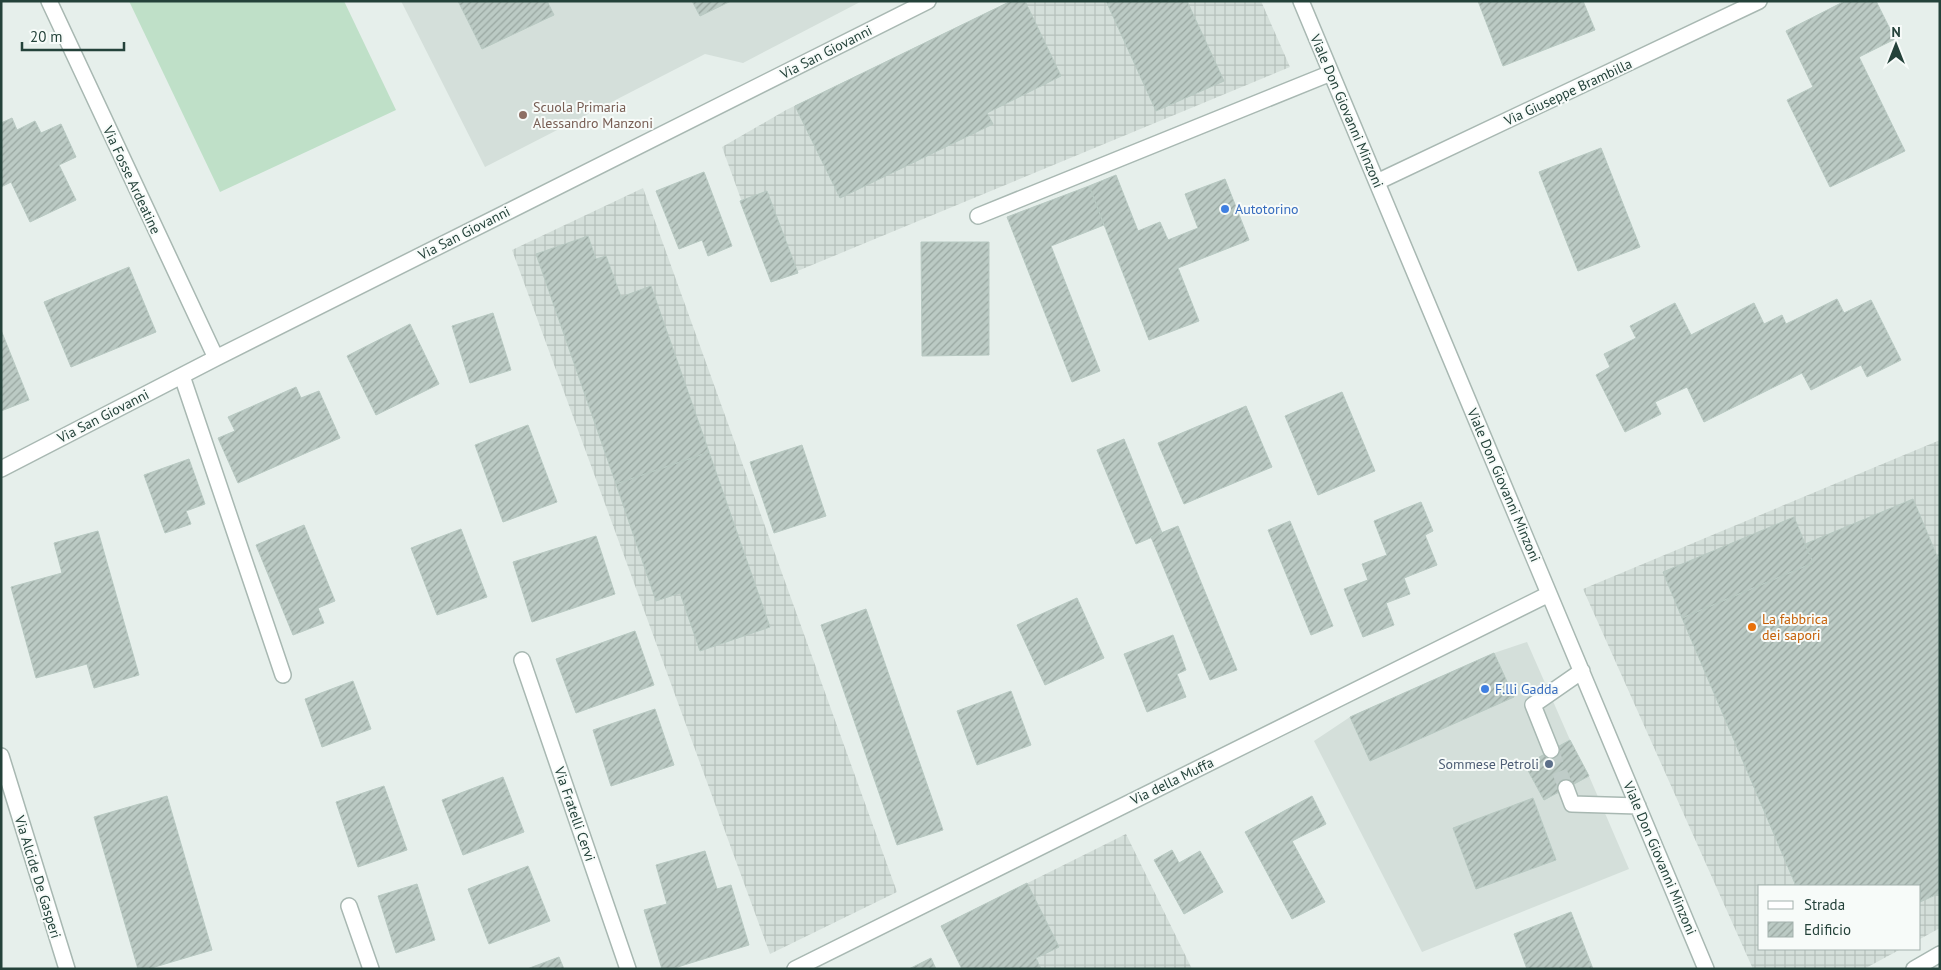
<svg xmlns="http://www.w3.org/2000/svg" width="1941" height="970" font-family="'PT Sans',sans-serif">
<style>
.built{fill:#d4dfda}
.industrial{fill:url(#industrial-grid)}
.grass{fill:#bfe0c8}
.building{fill:url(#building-hatch);stroke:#b8c9c2}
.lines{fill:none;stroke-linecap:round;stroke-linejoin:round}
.minor-tunnel{stroke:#bfccc8;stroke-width:15;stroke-dasharray:15 8;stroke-linecap:butt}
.minor-casing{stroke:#a8b8b2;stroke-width:18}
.minor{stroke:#fff;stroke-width:15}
.education-dot{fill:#8d6e63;stroke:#f7fbf9;stroke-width:2}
.shop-dot{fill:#3f7fe0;stroke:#f7fbf9;stroke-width:2}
.food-dot{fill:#e8710a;stroke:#f7fbf9;stroke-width:2}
.service-dot{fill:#5c6f8a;stroke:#f7fbf9;stroke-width:2}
.labels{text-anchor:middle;stroke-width:4;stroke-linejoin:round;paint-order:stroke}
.street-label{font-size:14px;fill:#24423a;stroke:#f7fbf9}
.education-label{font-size:14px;fill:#785e54;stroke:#f7fbf9;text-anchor:start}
.shop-label{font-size:14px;fill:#366cbe;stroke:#f7fbf9;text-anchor:start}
.food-label{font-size:14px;fill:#c56008;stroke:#f7fbf9;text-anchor:start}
.service-label{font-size:14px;fill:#4e5e75;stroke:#f7fbf9;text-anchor:end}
</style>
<defs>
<pattern id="industrial-grid" width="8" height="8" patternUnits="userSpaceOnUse" patternTransform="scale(1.25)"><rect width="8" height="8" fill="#d4dfda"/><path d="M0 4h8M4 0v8" fill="none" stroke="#b6c1bc"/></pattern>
<pattern id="building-hatch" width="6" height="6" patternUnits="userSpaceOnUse" patternTransform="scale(1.25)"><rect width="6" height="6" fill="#bbcac4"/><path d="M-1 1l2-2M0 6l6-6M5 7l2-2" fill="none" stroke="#98a6a0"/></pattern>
</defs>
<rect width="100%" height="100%" fill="#e6efeb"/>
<path class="built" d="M401 1H862L743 63 705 54 485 167Z
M1527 642 1570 740 1589 776 1629 869 1422 952 1314 741 1350 717 1494 653Z"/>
<path class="industrial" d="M1011 1H1261L1290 67 771 282 722 147 786 110Z
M643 188 897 892 770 954 512 250Z
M1940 440V928L1920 939V886H1760V949H1901L1864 969H1753L1583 589Z
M1126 834 1192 969H962L941 926Z"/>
<path class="grass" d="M129 1H344L396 110 220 192Z"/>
<path class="building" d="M458 1H547L554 15 482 49Z
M692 1H731L700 16Z
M1011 1H1025L1061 76 987 113 993 124 840 198 795 106Z
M1106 1H1187L1224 81 1156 111Z
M1478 1H1583L1595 30 1503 66Z
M1845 1H1876L1895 39 1859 57 1905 151 1830 187 1787 100 1813 87 1786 31Z
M12 118 17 130 35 121 41 133 61 124 76 157 59 165 76 200 30 222 11 182 1 187V123Z
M1601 148 1640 247 1578 271 1539 172Z
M704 172 732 246 708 256 702 240 679 249 656 191Z
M1116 175 1138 231 1160 222 1168 240 1198 228 1185 194 1225 179 1249 240 1178 268 1199 321 1149 340 1089 186Z
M1089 186 1104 225 1051 246 1100 371 1072 382 1007 217Z
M767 191 798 273 771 282 740 201Z
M588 236 596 259 606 256 621 297 651 286 709 452 616 484 536 254Z
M921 242H989V355L922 356Z
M129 267 156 332 71 367 44 302Z
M1837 299 1844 313 1871 300 1901 360 1867 377 1861 365 1811 390 1802 373 1704 422 1687 387 1655 402 1661 414 1625 432 1596 375 1610 367 1604 354 1636 338 1630 326 1675 303 1691 335 1754 303 1764 324 1782 315 1786 324Z
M493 313 511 370 470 383 452 326Z
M410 324 439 384 376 415 347 356Z
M1 330 29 400 1 411Z
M296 387 301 398 319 391 340 438 238 483 218 438 235 431 228 417Z
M1342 392 1375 471 1318 495 1285 416Z
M1246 406 1272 467 1184 504 1158 443Z
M528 425 557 502 503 522 475 445Z
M1124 439 1162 533 1136 544 1097 450Z
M802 445 826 516 774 533 750 462Z
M709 452 770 627 700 651 680 593 656 601 616 484Z
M189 459 205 504 186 511 191 524 165 533 144 475Z
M1913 499 1940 563V893L1920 902V886H1796L1682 618 1813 563 1805 544Z
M1421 502 1433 531 1425 535 1437 565 1404 578 1410 594 1386 603 1394 625 1363 637 1344 589 1368 580 1362 564 1387 555 1374 521Z
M1794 517 1813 563 1682 618 1663 572Z
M1290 521 1333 626 1311 635 1268 530Z
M304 525 335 601 318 608 324 623 293 635 256 545Z
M1178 526 1237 670 1210 680 1151 537Z
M461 529 487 597 437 615 411 548Z
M98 531 139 675 94 688 87 664 36 678 11 587 62 573 54 543Z
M596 536 615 594 532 622 513 562Z
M1077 598 1104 658 1045 685 1017 625Z
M866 609 943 830 897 845 821 625Z
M635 631 654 685 576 713 556 659Z
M1173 635 1186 670 1177 674 1186 697 1147 712 1124 654Z
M1494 653 1514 697 1370 761 1350 717Z
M353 681 371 729 322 747 305 699Z
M1011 691 1031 745 977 765 957 711Z
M655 709 674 765 611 786 593 730Z
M1570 740 1589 776 1544 800 1525 765Z
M503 777 524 832 463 855 442 800Z
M384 786 407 850 358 867 336 802Z
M167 796 212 950 148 969H138L94 817Z
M1312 796 1326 824 1292 841 1325 902 1292 919 1245 832Z
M1533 798 1556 860 1476 889 1453 828Z
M1172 850 1179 863 1200 851 1223 892 1184 914 1154 860Z
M705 851 717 889 731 885 749 945 671 969H662L644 910 667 904 656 865Z
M528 866 550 921 489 944 468 889Z
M1027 883 1059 947 1036 958 1041 969H962L941 926Z
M417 884 435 940 396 953 378 896Z
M1571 912 1593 969H1527L1514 934Z
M559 957 564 969H527Z
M931 958 936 969H909Z"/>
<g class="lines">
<path class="minor-tunnel" d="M1551 750 1566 788"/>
<g class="minor-casing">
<path id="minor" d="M49 1 216 358
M1301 1 1706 969
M1377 182 1759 1
M978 216 1331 73
M182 376 283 675
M1 469 216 358 928 1
M522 660 628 969
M1551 750 1533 705 1582 671
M1 756 67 969
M1566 788 1572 804 1638 806
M349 906 371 969
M795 969 1549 594
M1914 969 1940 954"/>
</g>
<use href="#minor" class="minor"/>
</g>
<circle class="education-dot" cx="523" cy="115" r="5"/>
<g class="shop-dot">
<circle cx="1225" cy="209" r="5"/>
<circle cx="1485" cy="689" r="5"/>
</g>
<circle class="food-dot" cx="1752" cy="627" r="5"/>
<circle class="service-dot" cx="1549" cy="764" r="5"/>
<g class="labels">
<g class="street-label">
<text transform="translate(826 52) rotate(-27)" y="5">Via San Giovanni</text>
<text transform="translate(1568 92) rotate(-25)" y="5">Via Giuseppe Brambilla</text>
<text transform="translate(1347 111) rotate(67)" y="5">Viale Don Giovanni Minzoni</text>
<text transform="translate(132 180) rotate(65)" y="5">Via Fosse Ardeatine</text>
<text transform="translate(464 233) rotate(-27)" y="5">Via San Giovanni</text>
<text transform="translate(103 416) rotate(-27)" y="5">Via San Giovanni</text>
<text transform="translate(1504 485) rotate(67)" y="5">Viale Don Giovanni Minzoni</text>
<text transform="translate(1172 781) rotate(-26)" y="5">Via della Muffa</text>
<text transform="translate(575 814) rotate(71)" y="5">Via Fratelli Cervi</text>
<text transform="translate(1660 858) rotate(67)" y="5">Viale Don Giovanni Minzoni</text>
<text transform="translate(38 877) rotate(73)" y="5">Via Alcide De Gasperi</text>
</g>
<g class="education-label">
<text x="533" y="112">Scuola Primaria<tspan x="533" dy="16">Alessandro Manzoni</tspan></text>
</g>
<g class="shop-label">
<text x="1235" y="214">Autotorino</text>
<text x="1495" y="694">F.lli Gadda</text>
</g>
<g class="food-label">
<text x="1762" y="624">La fabbrica<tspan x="1762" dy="16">dei sapori</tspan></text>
</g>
<g class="service-label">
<text x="1539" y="769">Sommese Petroli</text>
</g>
</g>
<rect width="1941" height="970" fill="none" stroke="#24423a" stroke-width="5"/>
<rect x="1758" y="885" width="162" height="65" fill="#f7fbf9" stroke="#a3b1ad"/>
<rect x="1768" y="901" width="25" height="8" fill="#ffffff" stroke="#a3b1ad"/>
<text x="1804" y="910" font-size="15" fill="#24423a">Strada</text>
<rect x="1768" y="922" width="25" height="15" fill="url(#building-hatch)" stroke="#a3b1ad"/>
<text x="1804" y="935" font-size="15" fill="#24423a">Edificio</text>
<g transform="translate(1896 45)" stroke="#f7fbf9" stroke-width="4" paint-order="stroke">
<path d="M0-4L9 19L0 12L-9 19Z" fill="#24423a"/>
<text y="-8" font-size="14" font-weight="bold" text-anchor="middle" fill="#24423a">N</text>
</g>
<path d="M22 42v8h102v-8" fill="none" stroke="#24423a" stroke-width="2.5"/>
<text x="30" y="42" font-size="15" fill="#24423a" stroke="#f7fbf9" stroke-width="4" paint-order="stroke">20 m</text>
</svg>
